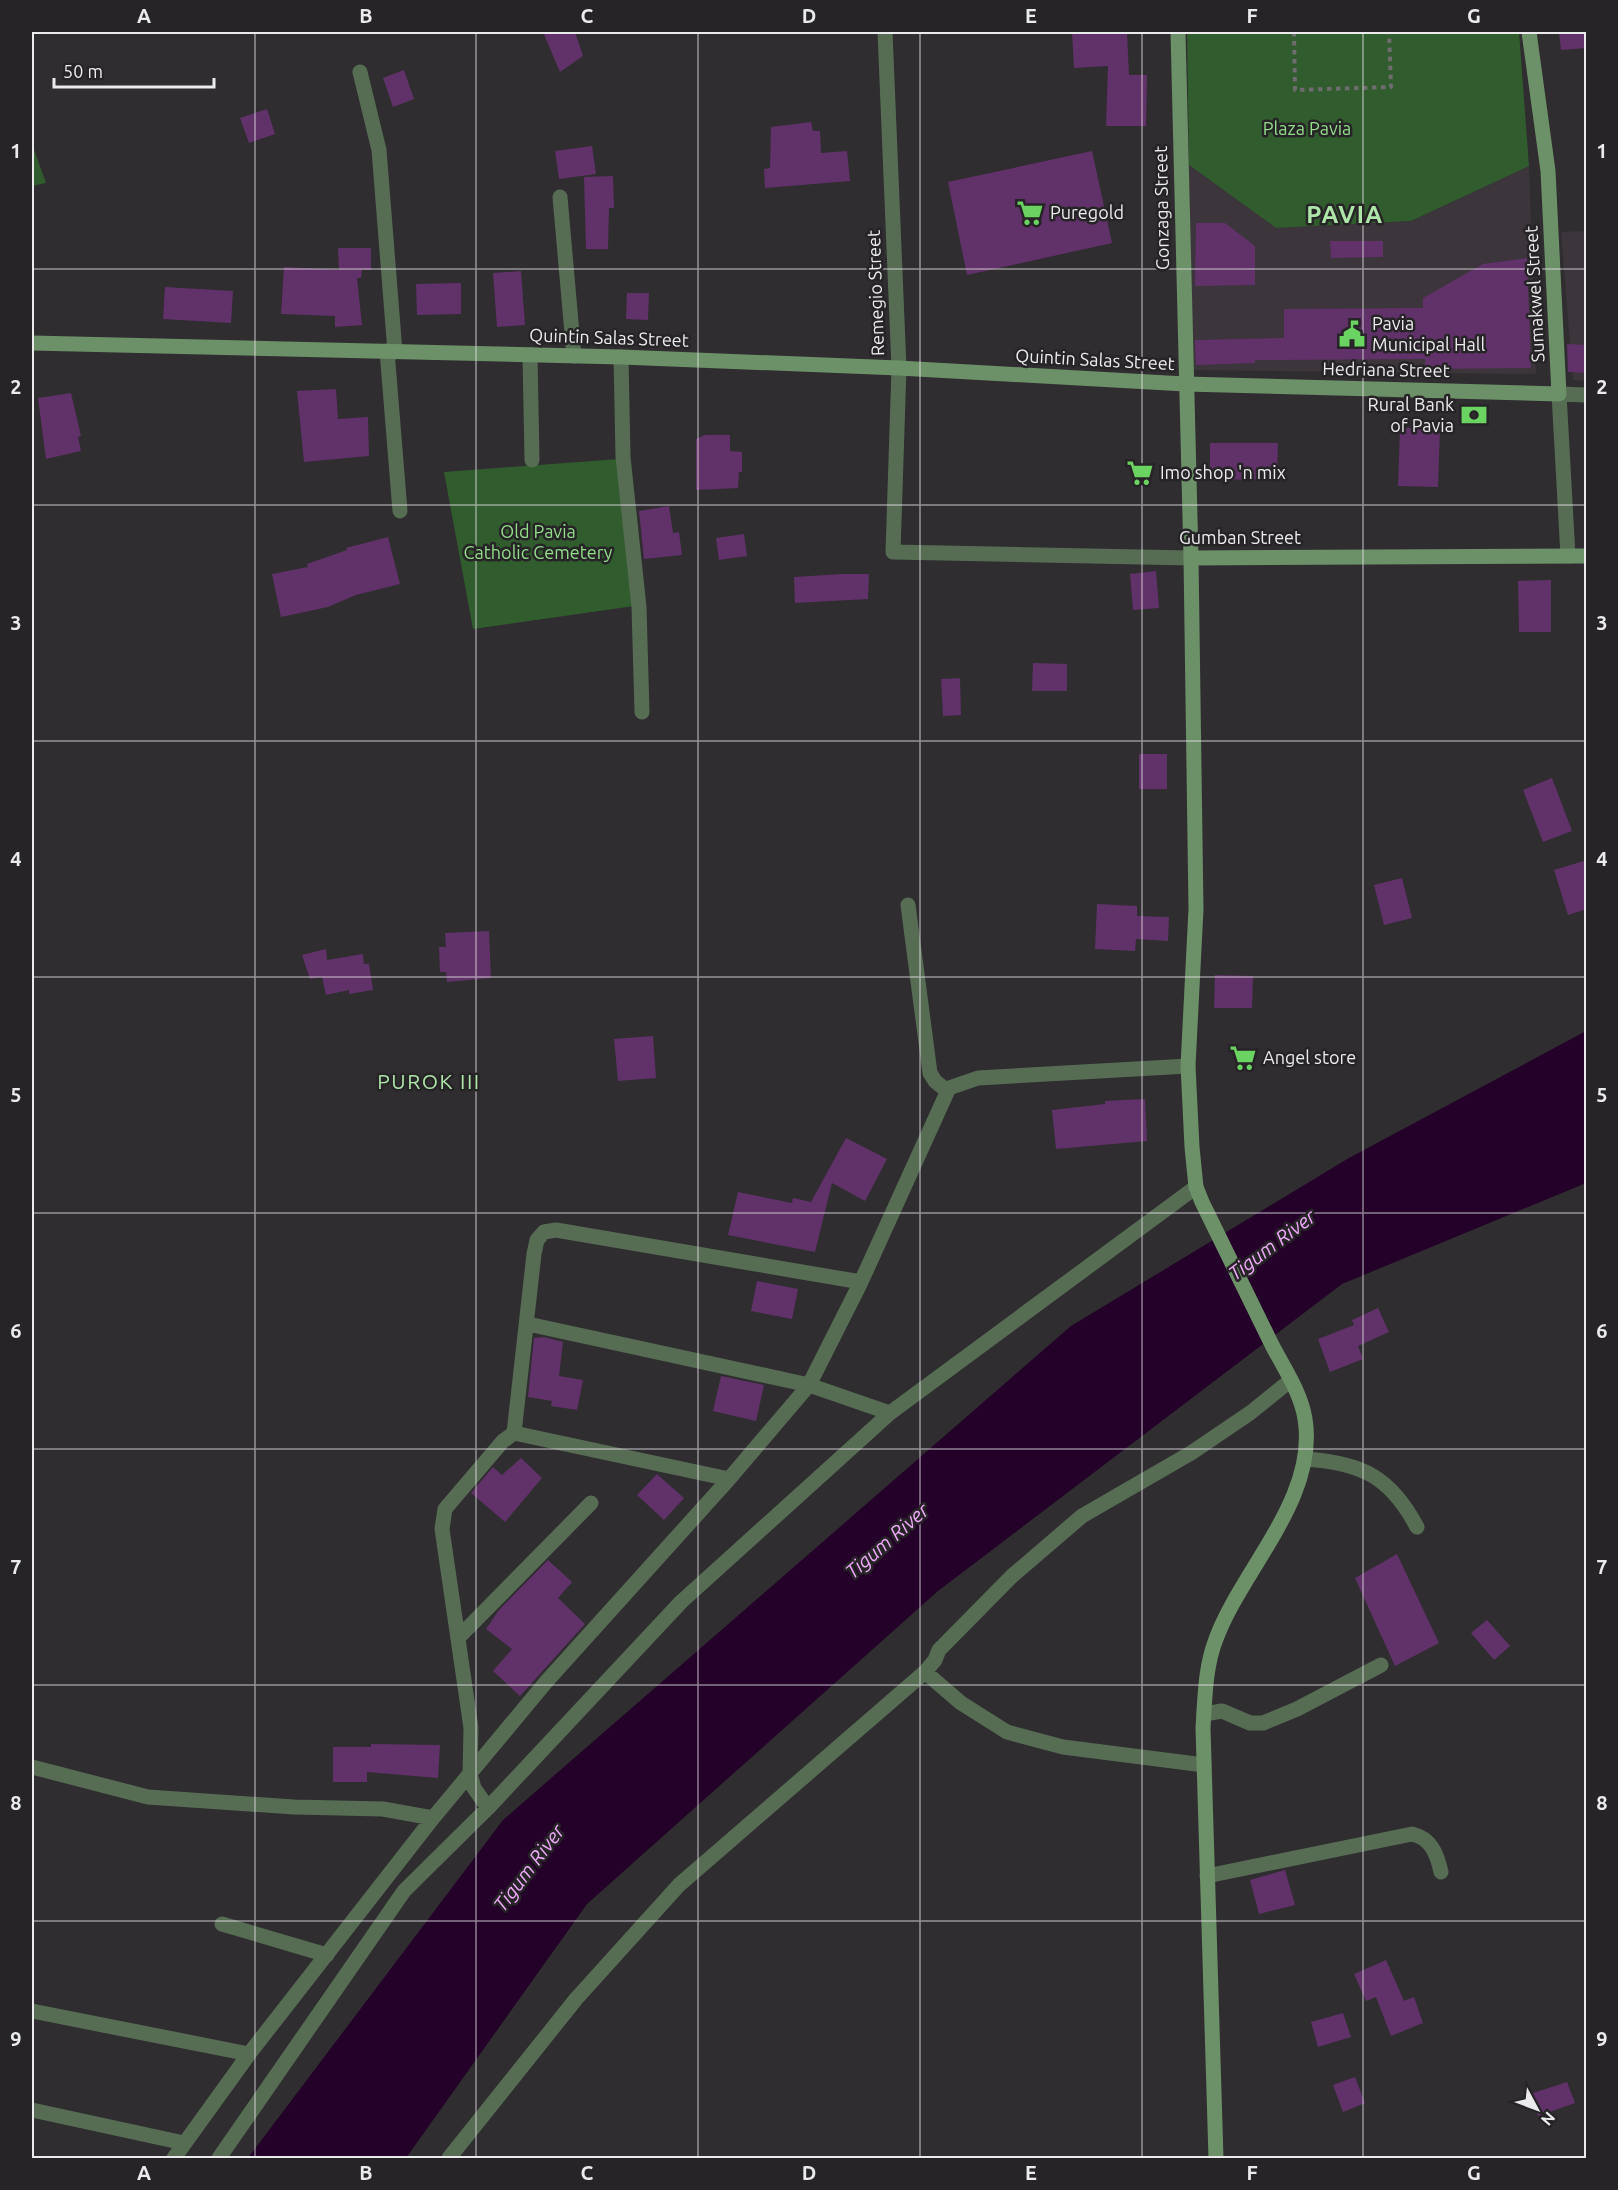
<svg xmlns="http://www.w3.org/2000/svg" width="1618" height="2190" font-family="Ubuntu,sans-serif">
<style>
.built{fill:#3c353c}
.green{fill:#315c2d}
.water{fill:#230128}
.building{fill:#613169}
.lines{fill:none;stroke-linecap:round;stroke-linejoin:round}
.path{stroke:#6e6c6f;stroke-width:4;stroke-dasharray:4.5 4.5;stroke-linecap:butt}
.street{stroke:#566d54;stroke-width:15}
.secondary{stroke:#6c9067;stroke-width:15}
.grid{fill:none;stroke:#ebeaec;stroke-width:1.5;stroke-opacity:0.55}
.labels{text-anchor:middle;stroke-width:5;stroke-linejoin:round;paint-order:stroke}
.park-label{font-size:18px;fill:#91dd89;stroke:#262426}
.street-label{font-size:18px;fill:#ebeaec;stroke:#262426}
.poi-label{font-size:18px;fill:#ebeaec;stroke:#262426;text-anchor:start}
.water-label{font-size:20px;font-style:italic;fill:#f0a8fb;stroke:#262426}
.quarter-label{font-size:21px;letter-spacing:1.5px;fill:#aee5a8;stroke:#262426}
.district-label{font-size:24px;font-weight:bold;letter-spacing:1.5px;fill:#aee5a8;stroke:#262426}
.neatline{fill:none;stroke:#ebeaec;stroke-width:2}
.grid-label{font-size:20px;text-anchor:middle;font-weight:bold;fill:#ebeaec}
</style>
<rect width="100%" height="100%" fill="#2f2d30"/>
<path class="built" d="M1189 165 1276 228 1411 221 1529 166 1536 374 1189 370Z
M1586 231V381L1573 380 1561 232Z"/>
<path class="green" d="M1187 32H1519L1529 166 1411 221 1276 228 1189 165Z
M32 144 46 183 32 186Z
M619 459 634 606 473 629 444 472Z"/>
<path class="water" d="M1586 1031V1183L1342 1284 938 1591 587 1904 406 2158H248L503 1820 1071 1326 1349 1158Z"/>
<path class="building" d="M543 32H575L583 56 560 72Z
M1072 32H1127L1129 75H1147L1146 126H1106L1108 66 1074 68Z
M1559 32H1587V48L1561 50Z
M404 70 414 99 393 107 383 78Z
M267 109 275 134 249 143 240 118Z
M811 122 813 131H820L821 153 847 151 850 181 765 188 764 169 770 168 771 127Z
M592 146 596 174 559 179 555 151Z
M1092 151 1112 243 967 275 948 182Z
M613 176 614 208H609L608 249H586L584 177Z
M1196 223H1225L1255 246V285L1195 286Z
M1330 241H1383V257L1331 258Z
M338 248H371V270H362L361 278H357L362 325 335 327V316L281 314 284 267 339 270Z
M1527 258 1531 368 1425 369V359L1255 360V363L1196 365 1195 340 1284 338V309L1423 308V298L1483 264Z
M521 271 525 325 497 327 493 273Z
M461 283V314L417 315 416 284Z
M165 287 233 291 231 323 163 319Z
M627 293H649L648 320 626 319Z
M1567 344 1587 345V373L1568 372Z
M336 389 338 419 368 417 369 456 304 462 297 391Z
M71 393 81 436 78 437 81 451 46 459 38 398Z
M1400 428H1440L1438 487 1398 486Z
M705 435H730V451L742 452V472H739L738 488 696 490V439Z
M1210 443H1278L1277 479 1210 480Z
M669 506 673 533 679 532 682 555 644 559 639 511Z
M744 534 747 556 719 560 716 538Z
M388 537 400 584 356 595 328 607 281 617 272 574 308 567 307 564 347 550 346 548Z
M1156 571 1159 608 1133 610 1130 574Z
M842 574H869L868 599 795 603 794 577Z
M1551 580V632H1519L1518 581Z
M1033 663 1067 664V691H1032Z
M960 678 961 715 943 716 941 679Z
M1139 754H1167V789H1139Z
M1552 778 1572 831 1543 842 1523 790Z
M1587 860V909L1568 915 1554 870Z
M1402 878 1412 918 1384 925 1374 885Z
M1097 904 1137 906V916L1169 917 1168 941 1136 939 1135 951 1095 949Z
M489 931 491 978 447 982 446 972H440L439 947H446L445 933Z
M326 949 327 960 363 954 364 964H369L373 990 349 994V990L326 995 322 977 310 979 302 955Z
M1215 975 1253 976 1252 1008H1214Z
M653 1036 656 1078 618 1081 614 1039Z
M1145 1099 1147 1141 1056 1149 1052 1110 1105 1104V1101Z
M846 1138 887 1159 865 1201 832 1183 815 1252 728 1235 738 1192 792 1203 793 1198 811 1202Z
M757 1281 798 1289 792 1319 751 1311Z
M1378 1308 1389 1332 1358 1346 1363 1359 1330 1372 1318 1339 1354 1325 1352 1320Z
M544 1337 563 1342 559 1376 583 1380 577 1410 551 1406 552 1401 528 1397 534 1338Z
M721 1376 764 1385 756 1421 713 1411Z
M521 1458 542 1478 505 1522 471 1493 493 1467 502 1475Z
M657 1474 684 1498 664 1520 637 1495Z
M1397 1554 1439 1643 1395 1666 1355 1578Z
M548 1560 572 1582 558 1598 585 1624 520 1696 493 1671 512 1649 486 1629 499 1610Z
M1487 1620 1510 1646 1494 1660 1471 1633Z
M371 1744 440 1745 438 1778 367 1772V1782H333V1747H371Z
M1285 1870 1295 1905 1259 1914 1250 1880Z
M1386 1960 1404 2001 1414 1997 1423 2023 1391 2036 1376 1997 1366 2001 1354 1974Z
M1343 2013 1351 2037 1318 2047 1311 2022Z
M1355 2077 1365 2103 1343 2112 1333 2085Z
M1567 2082 1575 2103 1538 2116 1530 2094Z"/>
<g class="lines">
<path class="path" d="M1294 32 1295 90 1391 87 1389 32"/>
<path class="street" d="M885 32 899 368 893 552 1191 558
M360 72 379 150 395 352
M560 197 574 356
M387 351 400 511
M530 355 532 460
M621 357 623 457 639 607 642 712
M1568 556 1559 394 1586 395
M908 905 930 1073 935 1081 947 1091
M528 1324 809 1385 890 1413
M514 1433 534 1254 537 1240 544 1232 556 1230 861 1282
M1306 1459C1361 1463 1390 1476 1417 1527
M458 1638 591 1503
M925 1672 961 1703 1007 1732 1063 1747 1204 1765
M1204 1714 1222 1711 1250 1723H1263L1297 1709 1381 1665
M32 1767 148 1797 294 1807 383 1809 433 1818
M488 1808 474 1788 470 1774 471 1728 442 1529 445 1509 503 1441 514 1433 729 1479
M1207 1876 1412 1834C1431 1838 1437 1854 1441 1872
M222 1924 327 1955
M32 2011 249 2054
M32 2110 184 2143
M174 2158 249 2054 433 1818 546 1682 729 1479 809 1385 861 1282 949 1088 978 1078 1188 1066
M219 2158 404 1891 488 1808 681 1602 890 1413 1196 1187
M449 2158 576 1999 679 1885 925 1672 935 1660 939 1650 1012 1576 1082 1516 1191 1453 1250 1413 1291 1380"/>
<path class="secondary" d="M1178 32 1191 558 1196 909 1188 1066 1192 1147 1196 1187 1202 1202C1225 1250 1249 1297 1272 1345 1284 1368 1301 1393 1305 1419 1318 1498 1242 1569 1216 1639 1205 1667 1205 1698 1203 1728L1216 2158
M32 343 621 357 899 368 1185 384 1559 394 1548 171 1529 32
M1191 558 1586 556"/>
</g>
<path class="grid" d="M255 32V2158M476 32V2158M698 32V2158M920 32V2158M1142 32V2158M1363 32V2158M32 269H1586M32 505H1586M32 741H1586M32 977H1586M32 1213H1586M32 1449H1586M32 1685H1586M32 1921H1586"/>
<defs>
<g id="supermarket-bare" transform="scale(2.07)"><path d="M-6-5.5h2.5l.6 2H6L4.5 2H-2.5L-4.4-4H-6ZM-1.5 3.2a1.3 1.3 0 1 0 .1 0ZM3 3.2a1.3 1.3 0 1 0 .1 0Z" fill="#6bd362" stroke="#262426" stroke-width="2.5" paint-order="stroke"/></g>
<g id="civic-bare" transform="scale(2.07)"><path d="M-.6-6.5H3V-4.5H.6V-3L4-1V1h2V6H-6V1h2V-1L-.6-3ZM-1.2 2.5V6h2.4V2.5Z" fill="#6bd362" stroke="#262426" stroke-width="2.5" paint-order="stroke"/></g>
<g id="bank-bare" transform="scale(2.07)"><path d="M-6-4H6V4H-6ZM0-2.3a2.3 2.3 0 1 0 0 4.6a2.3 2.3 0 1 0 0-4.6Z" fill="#6bd362" stroke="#262426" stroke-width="2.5" paint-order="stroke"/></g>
</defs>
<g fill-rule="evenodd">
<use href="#supermarket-bare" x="1030" y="213"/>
<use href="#civic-bare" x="1352" y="334"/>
<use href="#bank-bare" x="1474" y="415"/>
<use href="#supermarket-bare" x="1140" y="473"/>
<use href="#supermarket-bare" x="1243" y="1058"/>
</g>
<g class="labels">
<g class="park-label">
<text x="1307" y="135">Plaza Pavia</text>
<text x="538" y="538">Old Pavia<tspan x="538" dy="21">Catholic Cemetery</tspan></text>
</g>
<g class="street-label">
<text transform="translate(1162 208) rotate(-91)" y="6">Gonzaga Street</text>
<text transform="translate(876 293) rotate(-92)" y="6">Remegio Street</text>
<text transform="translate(1535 294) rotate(-93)" y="6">Sumakwel Street</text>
<text transform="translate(609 338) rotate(2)" y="6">Quintin Salas Street</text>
<text transform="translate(1095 360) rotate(3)" y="6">Quintin Salas Street</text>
<text transform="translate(1386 370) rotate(1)" y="6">Hedriana Street</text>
<text x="1240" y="544">Gumban Street</text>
</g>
<g class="poi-label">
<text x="1050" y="219">Puregold</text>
<text x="1372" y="330">Pavia<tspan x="1372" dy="21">Municipal Hall</tspan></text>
<text x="1454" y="411" text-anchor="end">Rural Bank<tspan x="1454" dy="21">of Pavia</tspan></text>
<text x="1160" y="479">Imo shop 'n mix</text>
<text x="1263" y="1064">Angel store</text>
</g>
<g class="water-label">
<text transform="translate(1272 1245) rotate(-37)" y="7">Tigum River</text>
<text transform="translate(887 1541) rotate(-41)" y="7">Tigum River</text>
<text transform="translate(529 1868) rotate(-53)" y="7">Tigum River</text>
</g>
<g class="quarter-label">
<text x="429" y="1089">PUROK III</text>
</g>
<g class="district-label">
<text x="1345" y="223">PAVIA</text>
</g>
</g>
<rect width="1618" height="2190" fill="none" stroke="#262426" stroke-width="66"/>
<g transform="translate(1537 2109) rotate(131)" stroke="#262426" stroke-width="4.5" paint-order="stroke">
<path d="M0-4.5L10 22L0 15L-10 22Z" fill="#ebeaec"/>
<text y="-9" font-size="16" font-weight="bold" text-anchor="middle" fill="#ebeaec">N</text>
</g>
<path d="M54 78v9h160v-9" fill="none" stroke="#ebeaec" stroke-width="3"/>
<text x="63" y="78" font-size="18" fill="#ebeaec" stroke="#262426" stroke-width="4.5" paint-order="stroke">50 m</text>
<rect x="33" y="33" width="1552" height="2124" class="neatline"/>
<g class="grid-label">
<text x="144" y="23">A</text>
<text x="366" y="23">B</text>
<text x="587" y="23">C</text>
<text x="809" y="23">D</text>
<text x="1031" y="23">E</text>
<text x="1252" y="23">F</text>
<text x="1474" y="23">G</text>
<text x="16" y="158">1</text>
<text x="1602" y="158">1</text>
<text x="16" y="394">2</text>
<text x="1602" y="394">2</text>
<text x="16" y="630">3</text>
<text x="1602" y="630">3</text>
<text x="16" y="866">4</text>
<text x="1602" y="866">4</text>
<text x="16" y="1102">5</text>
<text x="1602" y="1102">5</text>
<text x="16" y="1338">6</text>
<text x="1602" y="1338">6</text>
<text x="16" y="1574">7</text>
<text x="1602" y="1574">7</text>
<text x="16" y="1810">8</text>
<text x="1602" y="1810">8</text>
<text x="16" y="2046">9</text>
<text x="1602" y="2046">9</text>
<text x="144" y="2180">A</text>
<text x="366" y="2180">B</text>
<text x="587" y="2180">C</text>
<text x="809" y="2180">D</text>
<text x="1031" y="2180">E</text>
<text x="1252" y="2180">F</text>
<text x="1474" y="2180">G</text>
</g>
</svg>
